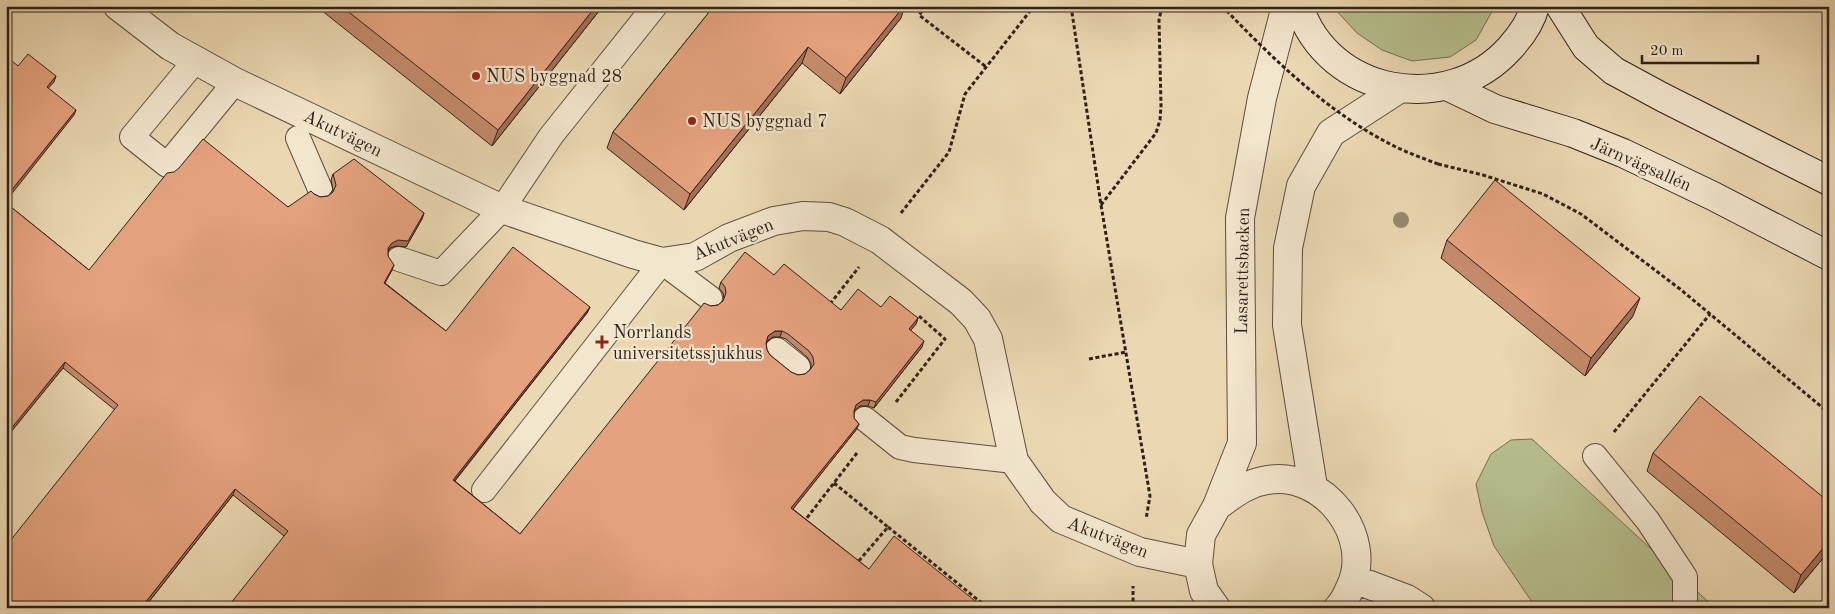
<svg xmlns="http://www.w3.org/2000/svg" width="1835" height="614" font-family="'Old Standard TT',serif">
<style>
.green{fill:#b6bf8d;stroke:#727054}
.lines{fill:none;stroke-linecap:round;stroke-linejoin:round}
.service-casing{stroke:#5e4e41;stroke-width:26}
.minor-casing{stroke:#5e4e41;stroke-width:30}
.secondary-casing{stroke:#2f201b;stroke-width:30}
.path{stroke:#2f201b;stroke-width:3;stroke-dasharray:4 2.5;stroke-linecap:butt}
.service{stroke:#f2e6cd;stroke-width:24}
.minor{stroke:#f2e6cd;stroke-width:28}
.secondary{stroke:#f2e6cd;stroke-width:28}
.path-bridge{stroke:#2f201b;stroke-width:3;stroke-dasharray:4 2.5;stroke-linecap:butt}
.tree{fill:#96896f}
.wall{fill:#c58b6c;stroke:#2f201b;fill-rule:evenodd}
.shaded-wall{fill:#a07158;stroke:#2f201b}
.building{fill:#e5a27e;stroke:#2f201b;fill-rule:evenodd}
.poi-dot{fill:#8f2418;stroke:#f2e6cd;stroke-width:2}
.labels{text-anchor:middle;stroke-width:4.5;stroke-linejoin:round;paint-order:stroke}
.poi-label{font-size:18px;fill:#2f201b;stroke:#f2e6cd;text-anchor:start}
.street-label{font-size:18px;fill:#2f201b;stroke:#f2e6cd}
</style>
<rect width="100%" height="100%" fill="#ebd8b2"/>
<filter id="stains"><feTurbulence type="fractalNoise" baseFrequency=".004" numOctaves="4"/><feColorMatrix values="0 0 0 0 .2 0 0 0 0 .09 0 0 0 0 .02 0 0 0 .5 -.17"/></filter>
<radialGradient id="worn" r=".72"><stop offset=".6" stop-color="#630" stop-opacity="0"/><stop offset="1" stop-color="#630" stop-opacity=".3"/></radialGradient>
<path class="green" d="M1332 6H1495L1476 40 1450 57 1412 61 1382 50 1357 33Z
M1532 439 1715 608H1536L1494 546 1482 512 1476 484 1491 454 1511 440Z"/>
<g class="lines">
<g class="service-casing">
<path id="service" d="M195 61 132 137 167 165 235 82
M298 138 320 189
M399 259 441 273 502 209 551 136 655 6
M777 350 798 367
M865 419 900 447 914 450 1014 461
M1595 456 1648 521 1685 577V608
M484 490 662 262 710 298"/>
</g>
<g class="minor-casing">
<path id="minor" d="M118 6 170 46 235 82 502 209 633 254 662 262 695 257 729 238 774 221 803 216 829 217 845 222 880 240 961 302 977 319 988 339 1014 461 1043 502 1061 519 1140 552 1198 564
M1313 487 1287 325 1288 248 1301 186 1331 133 1399 89
M1217 506C1234 494 1247 483 1267 480 1324 470 1375 537 1350 588 1347 595 1344 602 1338 608
M1354 579 1407 599 1421 608
M1216 608 1204 591 1198 564 1201 535 1217 506 1242 443 1240 218 1262 98 1286 6"/>
</g>
<g class="secondary-casing">
<path id="secondary" d="M1299 6C1328 96 1448 117 1510 48 1520 37 1531 22 1535 6
M1560 6 1586 47 1614 71 1662 97 1829 181
M1447 86 1495 109 1573 133 1623 153 1713 196 1829 256"/>
</g>
<path class="path" d="M926 6 919 15 985 66
M1071 6 1101 205 1150 496 1146 519
M1438 164 1483 175 1543 194 1581 214 1680 289 1829 413
M1101 205 1156 133 1160 120 1161 106 1159 20 1162 6
M901 213 949 152 965 94 1034 6
M830 304 859 267
M1089 359 1126 352
M896 402 945 339 919 316
M1614 432 1710 314
M834 483 888 527 857 563
M803 523 857 453
M888 527 988 608
M1133 608V586"/>
<use href="#service" class="service"/>
<use href="#minor" class="minor"/>
<use href="#secondary" class="secondary"/>
<path class="path-bridge" d="M1222 6C1274 60 1330 115 1398 148 1411 154 1425 159 1438 164"/>
</g>
<circle class="tree" cx="1401" cy="220" r="8"/>
<path class="wall" d="M316 6H603L492 146Z
M714 6 901 18 840 94 802 63 684 210 607 148 613 132Z
M333 174 424 213 422 219 406 247 396 246 390 248 388 252V256L392 270 385 283 446 331 590 307 587 313 455 481 520 534 711 306 718 305 723 301 724 299 723 293 719 288 721 282 774 275 841 310 881 307 918 318 916 324 910 331 922 347 874 408 868 406H860L854 411V418L859 424 856 430 793 509 869 569 284 536 233 495 144 608H6L115 410 63 368 6 438V203L89 270 288 207 314 194 320 197 328 196 333 190 331 180ZM773 337H780L786 339 807 357 811 363V368L810 370 805 374 798 375 791 372 770 355 767 350 766 343Z
M1447 240 1633 316 1585 376 1441 258Z
M1653 453 1829 502V551L1794 593 1647 471Z"/>
<path class="shaded-wall" d="M596 6H603L492 146 498 130Z
M904 6H905L901 18 840 94 846 78Z
M808 47 802 63 684 210 690 194Z
M56 76 54 82 45 92 47 87Z
M76 110 74 115 6 201V197Z
M424 213 422 219 406 247 396 246 390 248 386 254 388 248 392 243Z
M394 265 392 270 382 288 384 283Z
M1640 298 1633 316 1585 376 1591 358Z
M590 307 587 313 451 485 453 480Z
M918 318 916 324 907 335 909 329Z
M775 331H782L780 337H773L766 342 768 336Z
M924 341 922 347 874 408 876 402Z
M65 362 63 368 6 438V435Z
M863 400H870L868 406H860L854 411 852 416 856 405Z
M859 424 856 430 789 514 791 508Z
M235 489 233 495 144 608H141Z
M1829 541V551L1794 593 1801 575Z"/>
<path class="building" d="M341 6H596L498 130Z
M714 6H904L846 78 808 47 690 194 613 132Z
M28 54 56 76 47 87 76 110 6 197V56L18 66Z
M203 139 288 207 311 191 314 194 320 197 328 196 333 192 336 185 333 174 354 159 424 213 408 241 398 240 392 243 388 248V256L394 265 384 283 446 331 513 247 590 307 453 480 520 534 704 303 711 306 718 305 723 301 726 293 725 287 721 282 745 252 774 275 784 264 841 310 858 289 881 307 890 296 918 318 909 329 924 341 876 402 870 400H863L856 405 854 411V418L859 424 791 508 869 569 894 536 984 608H227L288 531 235 489 141 608H6V546L118 405 65 362 6 435V203L89 270 167 173 174 172 179 168ZM775 331H782L788 334 809 351 813 357 814 364 810 370 805 374 798 375 791 372 770 355 767 350 766 343 768 336Z
M1495 180 1640 298 1591 358 1447 240Z
M1700 396 1829 502V541L1801 575 1653 453Z"/>
<g class="poi-dot">
<circle cx="476" cy="76" r="5"/>
<circle cx="692" cy="121" r="5"/>
<path d="M599.5 334.5h5v5h5v5h-5v5h-5v-5h-5v-5h5z"/>
</g>
<g class="labels">
<g class="poi-label">
<text x="486" y="82">NUS byggnad 28</text>
<text x="702" y="127">NUS byggnad 7</text>
<text x="613" y="338">Norrlands<tspan x="613" dy="21">universitetssjukhus</tspan></text>
</g>
<g class="street-label">
<text transform="translate(343 133) rotate(26)" y="6">Akutvägen</text>
<text transform="translate(1641 164) rotate(24)" y="6">Järnvägsallén</text>
<text transform="translate(733 239) rotate(-22)" y="6">Akutvägen</text>
<text transform="translate(1242 271) rotate(-89)" y="6">Lasarettsbacken</text>
<text transform="translate(1108 537) rotate(21)" y="6">Akutvägen</text>
</g>
</g>
<rect width="1835" height="614" fill="none" stroke="#ebd8b2" stroke-width="25"/>
<rect x="8" y="8" width="1820" height="599" fill="none" stroke="#2f201b" stroke-width="2.5"/>
<rect x="12" y="12" width="1810" height="589" fill="none" stroke="#2f201b"/>
<path d="M1642 55v8h116v-8" fill="none" stroke="#2f201b" stroke-width="2.5"/>
<text x="1650" y="55" font-size="15" fill="#2f201b" stroke="#f2e6cd" stroke-width="4" paint-order="stroke">20 m</text>
<rect width="100%" height="100%" filter="url(#stains)"/>
<rect width="100%" height="100%" fill="url(#worn)"/>
</svg>
